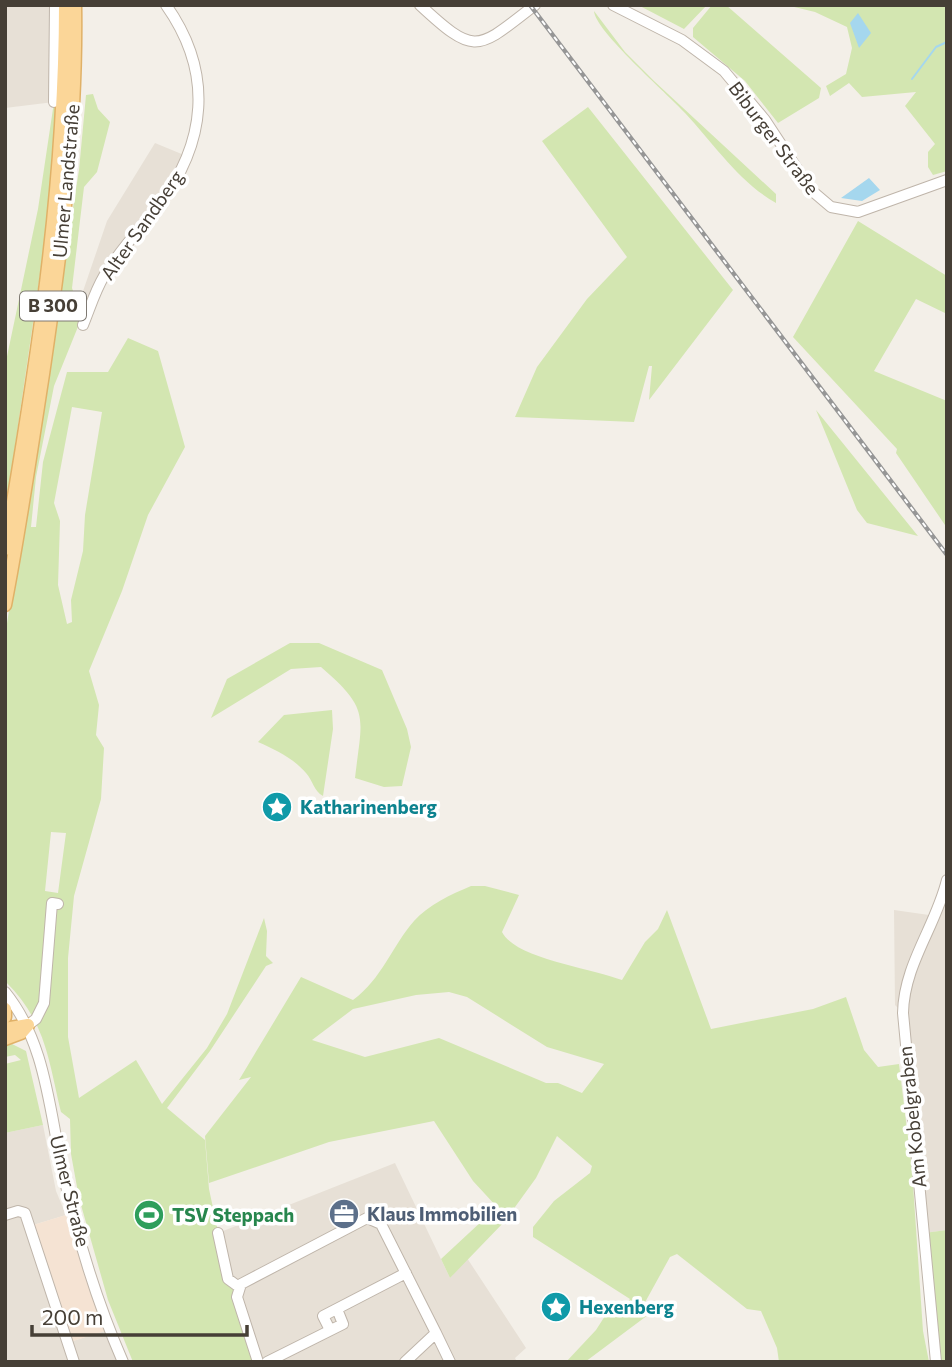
<svg xmlns="http://www.w3.org/2000/svg" width="952" height="1367" font-family="Commissioner,sans-serif">
<style>
.residential{fill:#e7e0d6}
.commercial{fill:#f5e3d3}
.green{fill:#d3e6b1;fill-rule:evenodd}
.water{fill:#a5d7ee}
.lines{fill:none;stroke-linecap:round;stroke-linejoin:round}
.stream{stroke:#a5d7ee;stroke-width:2}
.minor-casing{stroke:#bfb5aa;stroke-width:12}
.major-casing{stroke:#e0b168;stroke-width:15}
.minor{stroke:#fff;stroke-width:10}
.major{stroke:#fbd698;stroke-width:12}
.rail-casing{stroke:#969696;stroke-width:4.5}
.rail{stroke:#fff;stroke-width:2;stroke-dasharray:5;stroke-linecap:butt}
.labels{text-anchor:middle;stroke-width:7;stroke-linejoin:round;paint-order:stroke}
.shield{fill:#fff;stroke:#7e7972;stroke-width:2}
.shield-label{font-size:18px;font-weight:bold;fill:#463f36}
.street-label{font-size:19px;fill:#463f36;stroke:#fff}
.culture-label{font-size:19px;font-weight:bold;fill:#0d838f;stroke:#fff;text-anchor:start}
.service-label{font-size:19px;font-weight:bold;fill:#4e5e75;stroke:#fff;text-anchor:start}
.leisure-label{font-size:19px;font-weight:bold;fill:#27864d;stroke:#fff;text-anchor:start}
</style>
<rect width="100%" height="100%" fill="#f3efe8"/>
<path class="residential" d="M5 5H55L54 102 5 108Z
M155 143 184 155 173 176 88 302 80 300 107 221Z
M947 880V1230L924 1233 903 1013 895 1005 894 910 936 916Z
M43 1125 56 1191 66 1215 30 1226 67 1343 110 1329 123 1362H5V1133Z
M395 1163 450 1278 467 1258 526 1348 515 1358 517 1362H258L218 1233Z"/>
<path class="commercial" d="M66 1215 105 1331 67 1343 30 1226Z"/>
<path class="green" d="M638 5H707L684 29Z
M712 5H726L821 88 819 98 778 123 745 81 693 37V28Z
M786 5H947V171L933 175 928 167V152L935 144 905 106 916 92 862 97 849 83 830 96 826 86 846 74 852 48 847 27 815 12Z
M594 11 625 52 654 81 776 194V203C739 182 714 144 685 113 668 94 595 31 594 11Z
M93 94 98 109 110 122 97 172 84 187 72 288 76 300 88 302 54 386 36 477 31 527H36L43 462 67 372H108L128 338 158 351 185 447 148 515 122 591 89 671 99 705 96 735 104 748 101 799 74 896 68 958V1037L79 1098 136 1060 162 1104 207 1048 227 1014 264 918 267 931 266 956 273 963 266 966 210 1051 167 1108 205 1140 209 1189 228 1278 234 1283 258 1362H133L108 1300 79 1198 71 1154 70 1119 61 1112C48 1058 46 1022 5 981V636L79 170 86 95ZM72 407 102 412 85 515 83 551 71 600 72 622 67 624 58 585 60 521 54 503ZM51 832 66 833 58 893 45 891Z
M54 102H60L56 165 5 515V366L38 209Z
M588 107 733 290 649 400 652 366H649L634 422 515 417 537 367 587 299 627 257 542 141Z
M858 221 947 276V314L916 299 874 371 947 401V528L896 453 897 449 793 337Z
M816 410 918 536 867 523 857 510Z
M290 643H319L382 670 407 729 411 747 402 786 384 787 355 778C362 716 371 710 321 667L291 669 211 718 227 679Z
M332 710 333 729 323 796C314 791 313 781 306 773 293 758 276 750 258 742L284 715Z
M471 886H485L519 895 502 932C516 959 592 968 622 980L645 942 658 929 667 910 711 1029 813 1009 846 997 864 1050 878 1067 899 1064 912 1170 923 1331 929 1362H779L777 1348 761 1311 747 1309 677 1254 670 1257 643 1306 656 1309 585 1362H566L596 1330 612 1305 624 1307 630 1299 533 1237V1227L554 1201 590 1173 592 1166 557 1136 536 1178 505 1221 450 1278 441 1259 497 1207 473 1181 434 1121 329 1142 209 1183 205 1136 251 1077 239 1080 301 977 353 1000C382 979 392 946 414 921 428 905 452 894 471 886ZM449 992 467 997 547 1047 604 1064 582 1093 558 1083H546L439 1038 365 1057 312 1040 353 1009 416 995Z
M12 1044 26 1051 43 1125 5 1133V1064L21 1060 15 1055 5 1057V1046Z
M947 1230V1362H936L924 1233Z"/>
<path class="water" d="M858 13 871 33 859 48 850 23Z
M869 178 880 190 862 201 841 198Z"/>
<g class="lines">
<path class="stream" d="M912 79 936 47 947 42"/>
<g class="minor-casing">
<path id="minor" d="M420 5C476 57 477 50 535 5
M613 5 682 40 724 71 765 120 811 190 831 207 858 212 947 180
M54 102 55 5
M83 325C90 308 95 291 104 276 119 251 139 230 157 208 207 143 214 73 166 5
M5 992C45 1041 49 1107 62 1168 76 1233 96 1300 123 1362
M28 1025 36 1019 44 1003 52 903 58 904
M5 1215 18 1211 25 1213 74 1362
M218 1233 228 1279 239 1287
M330 1330 323 1316 406 1273
M258 1362 237 1297 241 1284 367 1218 381 1224 436 1333
M267 1362 343 1324 337 1309
M405 1362 436 1333 450 1362
M936 1362 903 1013C904 964 936 926 947 880"/>
</g>
<g class="major-casing">
<path id="major" d="M5 549C36 369 65 188 65 5
M5 605C20 528 31 451 43 374 61 252 77 130 75 5
M5 1009V1017
M5 1029 28 1025
M5 1039 21 1033 28 1025"/>
</g>
<use href="#minor" class="minor"/>
<use href="#major" class="major"/>
<g class="rail-casing">
<path id="rail" d="M530 5 947 555"/>
</g>
<use href="#rail" class="rail"/>
</g>
<defs>
<g id="sight-disc" transform="scale(1.575)"><circle r="9.5" fill="#0f9aa8" stroke="#fff"/><path d="M0-6L1.8-2.2L6-1.7L2.9 1.2L3.7 5.4L0 3.3L-3.7 5.4L-2.9 1.2L-6-1.7L-1.8-2.2Z" fill="#fff"/></g>
<g id="office-disc" transform="scale(1.575)"><circle r="9.5" fill="#5c6f8a" stroke="#fff"/><path d="M-6-3h4V-5.5h4V-3h4V5H-6ZM-1-4.5V-3h2v-1.5ZM-6 0V1H6V0Z" fill="#fff"/></g>
<g id="stadium-disc" transform="scale(1.575)"><circle r="9.5" fill="#2e9e5b" stroke="#fff"/><path d="M0-5a6.5 5 0 1 0 0 10a6.5 5 0 1 0 0-10ZM-3.5-1.8h7v3.6h-7Z" fill="#fff"/></g>
</defs>
<g fill-rule="evenodd">
<use href="#sight-disc" x="277" y="807"/>
<use href="#office-disc" x="344" y="1214"/>
<use href="#stadium-disc" x="149" y="1215"/>
<use href="#sight-disc" x="556" y="1307"/>
</g>
<g class="labels">
<rect class="shield" x="20" y="291.5" width="66" height="29" rx="5"/>
<g class="shield-label">
<text x="53" y="312">B 300</text>
</g>
<g class="street-label">
<text transform="translate(774 138) rotate(53)" y="7">Biburger Straße</text>
<text transform="translate(66 181) rotate(-85)" y="7">Ulmer Landstraße</text>
<text transform="translate(142 225) rotate(-55)" y="7">Alter Sandberg</text>
<text transform="translate(912 1117) rotate(-96)" y="7">Am Kobelgraben</text>
<text transform="translate(70 1191) rotate(76)" y="7">Ulmer Straße</text>
</g>
<g class="culture-label">
<text x="300" y="814">Katharinenberg</text>
<text x="579" y="1314">Hexenberg</text>
</g>
<g class="service-label">
<text x="367" y="1221">Klaus Immobilien</text>
</g>
<g class="leisure-label">
<text x="172" y="1222">TSV Steppach</text>
</g>
</g>
<rect width="952" height="1367" fill="none" stroke="#463f36" stroke-width="14"/>
<path d="M32 1325v10h215v-10" fill="none" stroke="#463f36" stroke-width="3.5"/>
<text x="42" y="1325" font-size="21" fill="#463f36" stroke="#ffffff" stroke-width="5" paint-order="stroke">200 m</text>
</svg>
